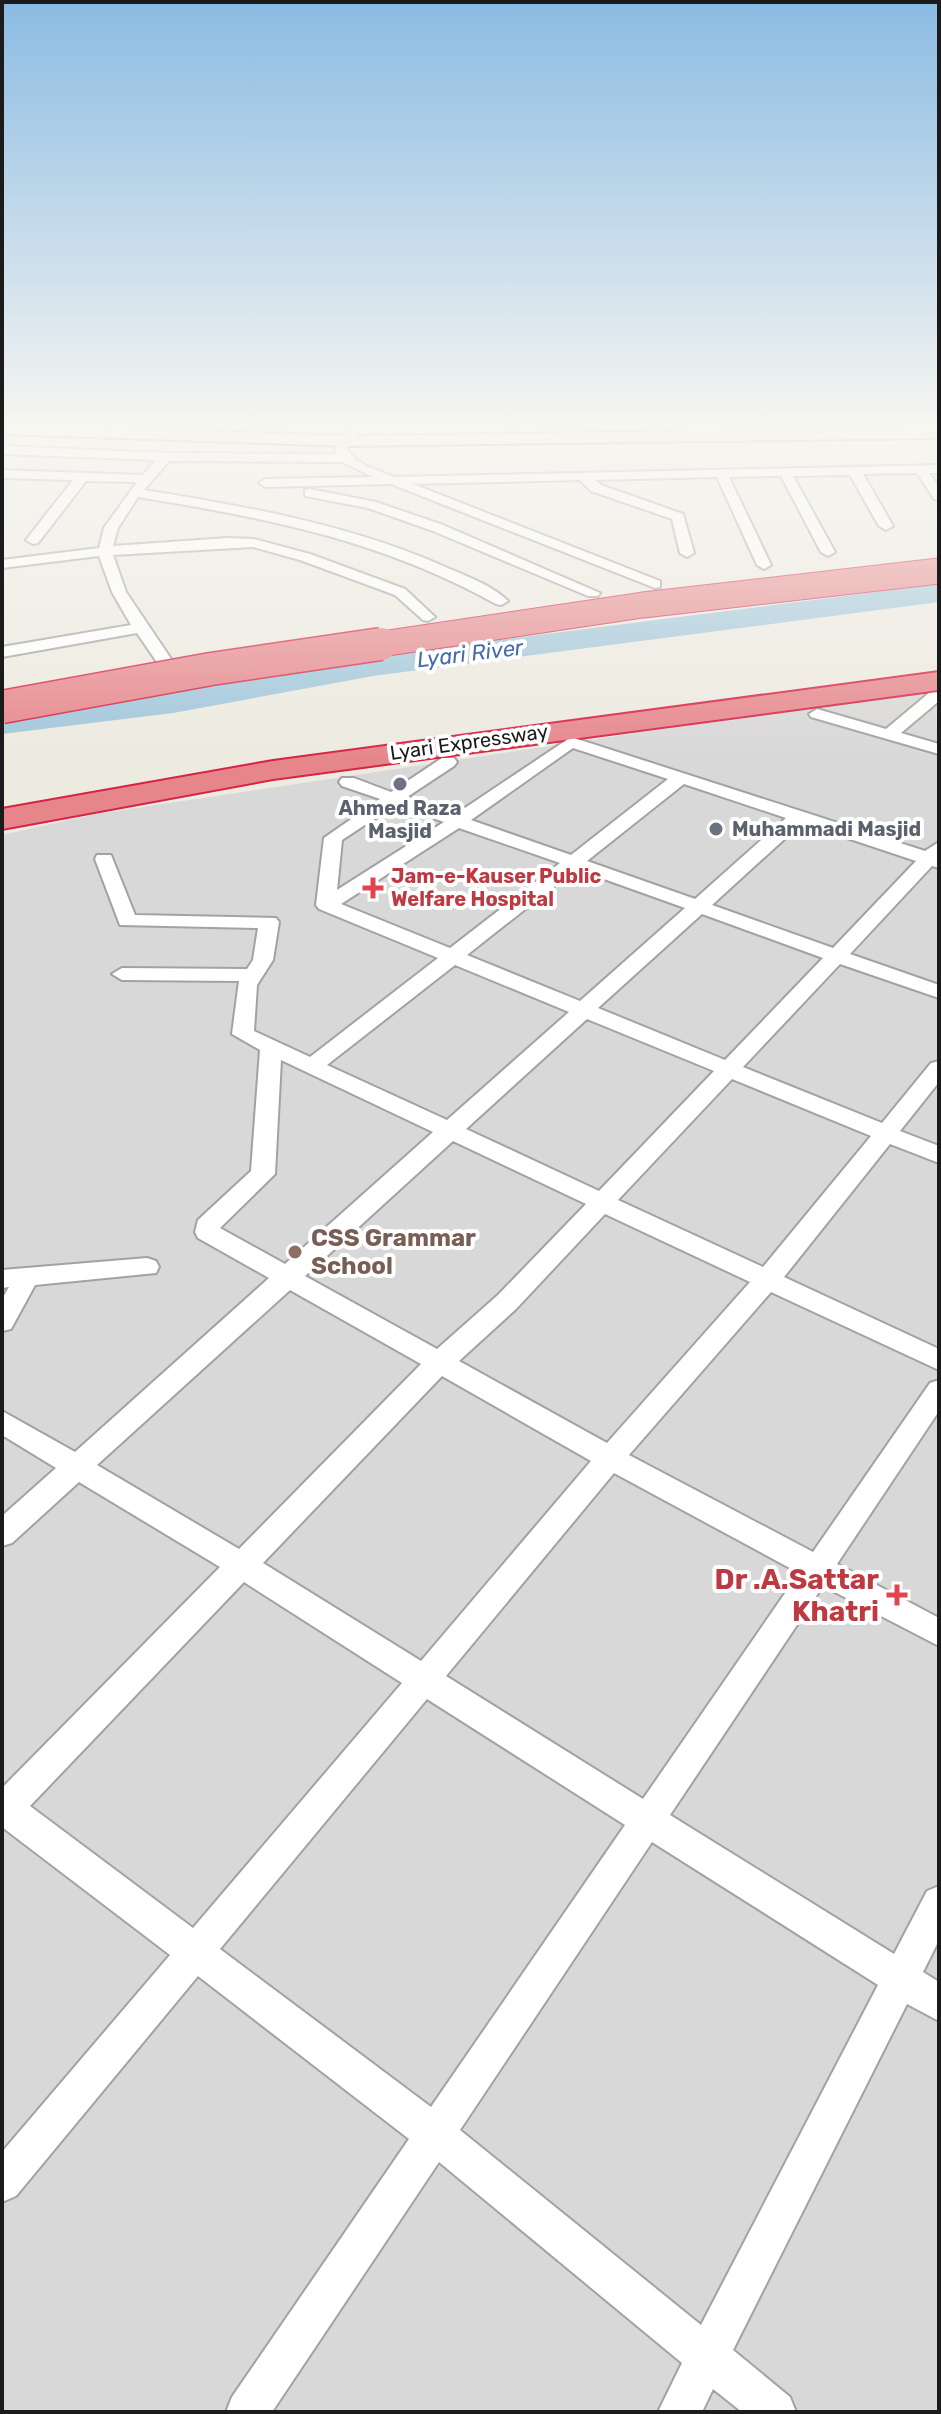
<svg xmlns="http://www.w3.org/2000/svg" width="941" height="2414" font-family="Rubik,sans-serif">
<style>
.residential{fill:#d9d8d8}
.lines{fill:none;stroke-linecap:round;stroke-linejoin:round}
.river{fill:#a0c6db;fill-rule:evenodd}
.minor-casing{stroke:#a2a2a2;stroke-width:4}
.secondary-casing{stroke:#557004;stroke-width:4}
.motorway-casing{stroke:#d62347;stroke-width:4}
.minor{fill:#fff;fill-rule:evenodd}
.secondary{fill:#ecf9b2;fill-rule:evenodd}
.motorway{fill:#e6868b;fill-rule:evenodd}
.motorway-bridge-far1-casing{stroke:#d62347;stroke-width:27;stroke-linecap:butt}
.motorway-bridge-casing{stroke:#d62347;stroke-width:35;stroke-linecap:butt}
.motorway-bridge-far1{stroke:#e6868b;stroke-width:25}
.motorway-bridge{stroke:#e6868b;stroke-width:32}
.worship-dot{fill:#6b7280;stroke:#fff;stroke-width:3}
.health-dot{fill:#e0444e;stroke:#fff;stroke-width:3}
.education-dot{fill:#8d6e63;stroke:#fff;stroke-width:3}
.labels{text-anchor:middle;stroke-width:8;stroke-linejoin:round;paint-order:stroke}
.far-street-label{font-size:20px;fill:#1b1b1b;stroke:#fff}
.far-worship-label{font-size:20px;font-weight:bold;fill:#5b616d;stroke:#fff}
.far-health-label{font-size:20px;font-weight:bold;fill:#be3a42;stroke:#fff;text-anchor:start}
.far-water-label{font-size:22px;font-style:italic;fill:#486caa;stroke:#fff}
.education-label{font-size:24px;font-weight:bold;fill:#785e54;stroke:#fff;text-anchor:start}
.near-health-label{font-size:28px;font-weight:bold;fill:#be3a42;stroke:#fff;text-anchor:end}
</style>
<rect width="100%" height="100%" fill="#edeae0"/>
<path class="residential" d="M939 691V2412H2V835L96 814 657 730Z"/>
<g class="lines">
<path class="river" d="M939 584V602L373 676 173 713 2 734V714L173 693 373 656Z"/>
<g class="minor-casing">
<path id="minor" d="M242 422H376L362 426 347 448C354 465 378 470 394 477L939 465V473H929L939 487V500L934 499 917 473 863 474 893 526 886 530 879 526 850 475 793 476 835 552 828 556 821 552 781 476 729 477 771 565 764 569 757 565 717 477 595 480 601 485 683 514 694 553 687 557 680 553 672 519 591 491 580 480 413 484 660 581V587L655 588 391 484 265 487 259 483 265 479 373 477 342 462 169 461 144 490C249 507 353 525 450 569 469 577 494 587 508 601L501 605 496 604C381 540 267 518 138 497L118 528 113 546 227 538 254 539 310 554 405 589 435 617 428 621 423 620 395 595 300 560 253 547 113 555 126 592 188 684 186 687H174L137 633 2 657V647L131 625 112 592 99 556 2 568V560L99 548 104 528 137 482 86 481 38 543 33 544 26 540 73 480 2 478V470L143 475 156 460 2 454V446L166 453 337 454 335 448 350 426H248Z
M466 422H494L488 426Z
M733 422H772L691 435 685 431 691 427Z
M310 489 376 502 443 525 600 593 598 596H588L433 531 368 508 305 496V490Z
M939 692V701L901 733 939 744V754L811 717 809 714 817 709 886 729 929 693Z
M571 737 925 851 939 842V868L932 866 850 954 939 985V998L840 964 743 1067 882 1123 931 1063 939 1061V1082L900 1131 939 1146V1163L890 1144 784 1277 939 1349V1370L771 1292 629 1455 813 1552 930 1383 939 1380V1411L837 1564 939 1618V1646L823 1586 670 1815 894 1954 927 1891 939 1886V1940L923 1972 939 1982V2021L907 2004 733 2350 790 2397 796 2412H742L713 2389 702 2412H658L682 2363 439 2162 272 2412H226L232 2397 409 2139 198 1976 16 2196 2 2202V2152L170 1955 2 1827V1788L220 1567 79 1482 12 1543 2 1546V1516L56 1468 2 1435V1411L75 1452 269 1278 198 1238 195 1232 198 1220 251 1171 260 1050 232 1034 239 981 122 980 112 974 122 968 247 969 253 960 258 928 120 925 95 859 97 855H111L135 915 276 918 279 922 273 960 257 985 254 1031 310 1057 438 958 319 909 316 905 324 838 380 799 342 786 339 782 342 778H354L391 792 442 758H454L457 762 454 766 407 797 456 814ZM573 748 668 779 571 855 471 820ZM684 784 786 818 695 899 587 861ZM395 805 444 822 337 890 342 840ZM802 823 916 861 833 948 712 905ZM459 828 560 863 450 948 341 904ZM576 869 685 908 580 1001 467 955ZM702 914 823 958 725 1060 598 1008ZM455 965 569 1012 447 1120 327 1065ZM587 1019 714 1071 599 1191 466 1129ZM281 1060 433 1132 285 1264 220 1228 275 1174ZM732 1079 871 1136 763 1267 618 1200ZM453 1141 586 1204 498 1295 437 1349 305 1276ZM605 1214 750 1282 607 1443 459 1361 516 1309ZM290 1290 421 1364 239 1549 97 1465ZM442 1376 591 1461 421 1661 263 1563ZM614 1473 799 1573 643 1799 446 1676ZM244 1582 402 1683 193 1928 30 1806ZM427 1699 625 1825 431 2107 220 1949ZM652 1842 878 1985 701 2325 460 2130Z
M147 1258 156 1261 159 1267 156 1273 35 1285 11 1329 2 1331V1299L9 1287 2 1288V1270Z"/>
</g>
<g class="secondary-casing">
<path id="secondary" d="M2 424 347 436 939 428V438L347 446 2 434Z"/>
</g>
<g class="motorway-casing">
<path id="motorway" d="M939 672V690L273 779 2 829V809L273 761Z"/>
</g>
<use href="#minor" class="minor"/>
<use href="#secondary" class="secondary"/>
<use href="#motorway" class="motorway"/>
<g class="motorway-bridge-far1-casing">
<path id="motorway-bridge-far1" d="M368 646 643 605 939 571"/>
</g>
<g class="motorway-bridge-casing">
<path id="motorway-bridge" d="M2 707 211 669 381 644"/>
</g>
<use href="#motorway-bridge-far1" class="motorway-bridge-far1"/>
<use href="#motorway-bridge" class="motorway-bridge"/>
</g>
<linearGradient id="sky" x2="0" y2="1"><stop stop-color="#8bbbe3"/><stop offset="0.56" stop-color="#f7f6f1"/><stop offset="1" stop-color="#f7f6f1" stop-opacity="0"/></linearGradient>
<rect width="941" height="760" fill="url(#sky)"/>
<g class="worship-dot">
<circle cx="400" cy="784" r="8"/>
<circle cx="716" cy="829" r="8"/>
</g>
<g class="health-dot">
<path d="M369 876h8v8h8v8h-8v8h-8v-8h-8v-8h8z"/>
<path d="M893 1583h8v8h8v8h-8v8h-8v-8h-8v-8h8z"/>
</g>
<circle class="education-dot" cx="295" cy="1252" r="8"/>
<g class="labels">
<g class="far-street-label">
<text transform="translate(469 742) rotate(-8)" y="7">Lyari Expressway</text>
</g>
<g class="far-worship-label">
<text x="400" y="815">Ahmed Raza<tspan x="400" dy="23">Masjid</tspan></text>
<text x="732" y="836" text-anchor="start">Muhammadi Masjid</text>
</g>
<g class="far-health-label">
<text x="391" y="883">Jam-e-Kauser Public<tspan x="391" dy="23">Welfare Hospital</tspan></text>
</g>
<g class="far-water-label">
<text transform="translate(470 653) rotate(-7)" y="8">Lyari River</text>
</g>
<g class="education-label">
<text x="311" y="1246">CSS Grammar<tspan x="311" dy="28">School</tspan></text>
</g>
<g class="near-health-label">
<text x="879" y="1589">Dr .A.Sattar<tspan x="879" dy="32">Khatri</tspan></text>
</g>
</g>
<rect width="941" height="2414" fill="none" stroke="#1b1b1b" stroke-width="8"/>
</svg>
